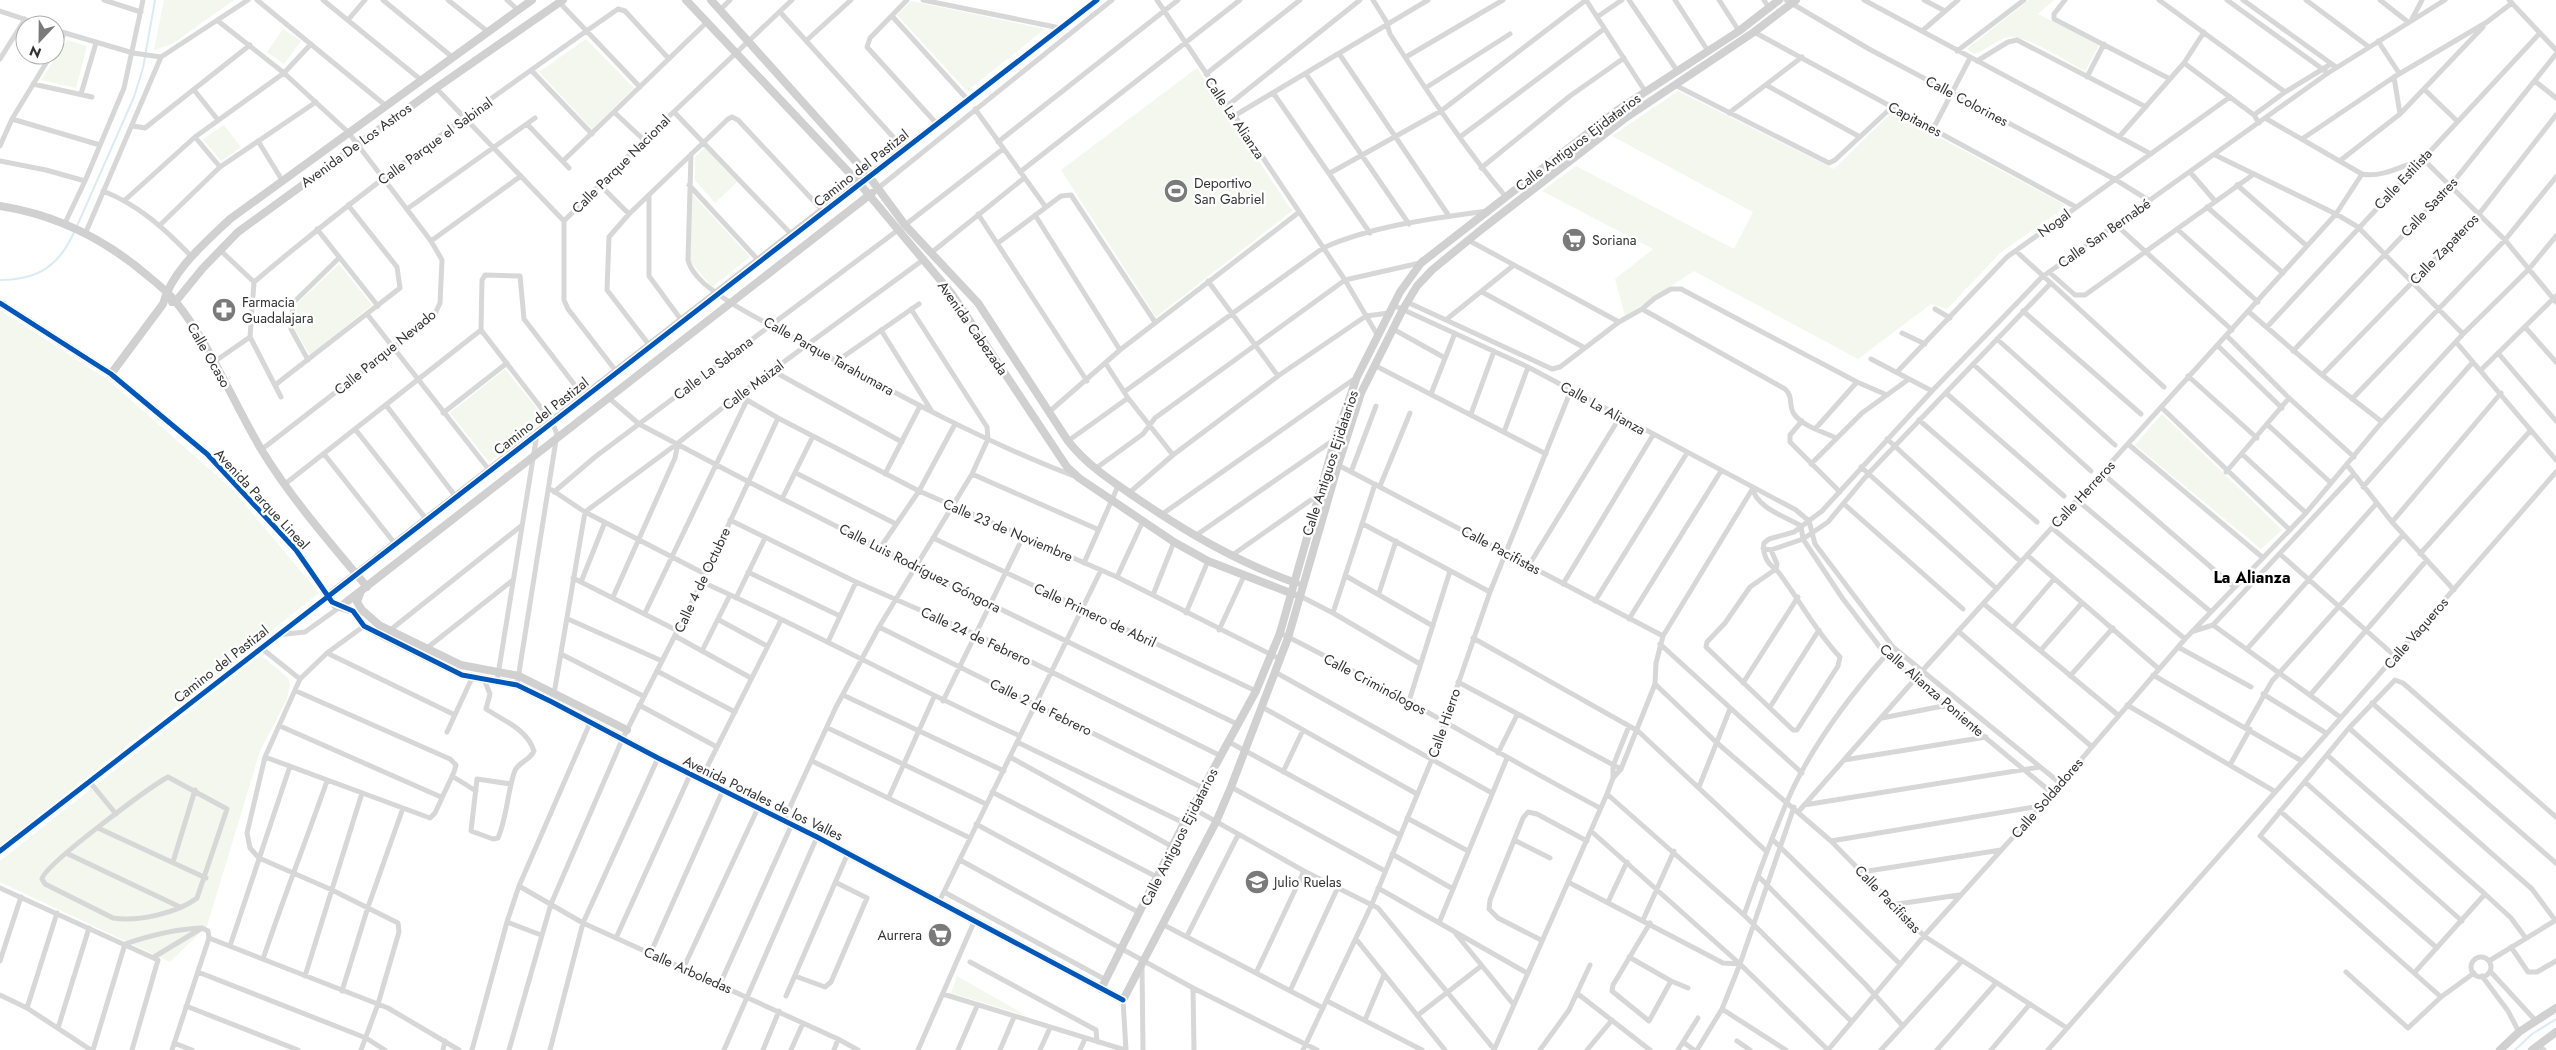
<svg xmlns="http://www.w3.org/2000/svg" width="2556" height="1050" font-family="Jost,sans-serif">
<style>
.green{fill:#f3f7ee}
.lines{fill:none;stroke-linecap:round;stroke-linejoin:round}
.stream{stroke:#dbebf4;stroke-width:2}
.street{stroke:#d7d7d7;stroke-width:5}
.secondary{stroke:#d0d0d0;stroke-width:8}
.cycleway-casing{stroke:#fff;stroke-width:8}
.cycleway{stroke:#0057b8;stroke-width:5}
.labels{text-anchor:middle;stroke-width:5;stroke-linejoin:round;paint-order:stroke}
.street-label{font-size:14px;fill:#333;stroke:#fff}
.poi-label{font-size:14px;fill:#333;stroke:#fff;text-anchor:start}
.quarter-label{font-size:16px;font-weight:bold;fill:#000;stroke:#fff}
</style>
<rect width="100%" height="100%" fill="#fff"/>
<path class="green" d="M164 0H234L172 44 154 50Z
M2029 0H2054L2038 14 2099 45 2085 71C2067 62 2028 35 2009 37 1998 38 1986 51 1974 54L1967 49Z
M911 1 1045 29 967 91 897 15Z
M283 29 301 41 284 64 267 52Z
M586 39 634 88 592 129 539 72Z
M67 40 87 46 76 88 41 80Z
M1197 68 1292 211 1156 317 1061 170Z
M1678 91 1834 169 1892 112 2067 206 2000 253 1947 309 1931 304 1858 359 1694 271 1625 316 1615 279 1653 249 1542 191 1576 166 1734 249 1753 212 1612 136Z
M224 125 241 147 221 161 203 139Z
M705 148 737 182 715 203 695 180V157Z
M692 194 750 257 712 287 690 261Z
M339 264 372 305 310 355 295 330 297 304Z
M0 310 107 379 232 489 319 593 0 846Z
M505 369 545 418 489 462 450 413Z
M2162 414 2282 530 2261 549 2135 445Z
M261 655 288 678 290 685 287 699 260 751 207 926 170 962 0 882V861Z
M957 976 1027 1016 951 993Z"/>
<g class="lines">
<path class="stream" d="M77 226 134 97 143 68 155 0
M0 280C39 280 60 265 75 230
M2515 1050 2532 1034 2556 1019"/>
<path class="street" d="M104 0 141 12
M257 0 385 105
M323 0 420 79
M383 0 451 56
M448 0 487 31
M507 0 518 10
M907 0 870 38 867 47 936 123
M923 0 1060 28
M1157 0 1345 280 1378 336
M1373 0 1386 21 1390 34C1426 90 1463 146 1506 197
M1629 0 1678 72
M1675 0 1708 51
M1719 0 1739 31
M1764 0 1769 8
M1786 0 1869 49 2116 180 2150 201
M1864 0 2151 154
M1924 0 1945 11
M2065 0 2054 14V19L2170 79
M2159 0 2285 92
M2227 0 2328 73
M2243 0 2336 67
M2306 0 2369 47
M2380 0 2408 22
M2509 0 2556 50
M559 2 640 87
M720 10 730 0
M0 11 42 25
M780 12 904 149
M892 16 967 99
M1597 17 1622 0
M2412 19 2422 0
M348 20 365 0
M218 21 284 73 348 132 431 241 442 260 440 303 434 316 261 450
M55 30 133 53 161 57
M1922 31 1958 0
M1754 32 2076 207
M807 40 851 0
M2378 41 2399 73
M55 49 65 33
M1957 51 2024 0
M1340 55 1449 216
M161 57 248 0
M1406 57 1503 0
M0 59 25 19
M1977 61 2008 42 2017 40 2146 107
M2184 63 2254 115 2259 123
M532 71 592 134
M1206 74 1300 0
M1306 74 1409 224
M2087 77 2104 44
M2394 77 2400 114
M2535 81 2556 98
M33 84 92 97
M1675 85 1829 163 1835 160 1892 107
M1766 85 1860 137
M1427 87 1510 34
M436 88 564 221
M194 90 218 120
M2425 90 2457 121
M81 94 96 43
M1274 94 1370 233
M1227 106 1360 0
M975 109 1045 206
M614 112 644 140
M674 112 792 235
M1729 113 1802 57
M2254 115 2285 92 2331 64
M1234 116 1428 0
M2265 118 2362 174C2381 178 2402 166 2420 160
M12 119 100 145
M527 124 569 168
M133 126 145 128 250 45
M1933 129 1970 58
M195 137 220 167
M1460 137 1604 29
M2119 137 2184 63 2204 32
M2302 139 2394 77 2487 22 2512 3
M258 141 282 180
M998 142 1178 0
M0 146 12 119 51 55
M691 154 688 260C690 270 702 283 711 289 741 312 776 327 809 346 895 393 982 441 1074 476
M2215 155 2336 214 2358 227 2463 334
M2423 159 2505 240 2556 302
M2341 160 2400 114 2483 27
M0 161 46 170 85 181
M563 161 707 22
M1481 168 1570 96 1624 58
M1020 172 1240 0
M2190 172 2215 201
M1330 173 1441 111 1586 0 1645 91
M868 175 1097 0
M600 185 629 214
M689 185 759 261
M2237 185 2307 246
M877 189 1112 0
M103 191C139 205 165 229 192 257
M649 196V276L682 321
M125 200 195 137 284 73 311 44
M2207 207 2283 273
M407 209 535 118
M978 214 1087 381
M1035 215 1120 350
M65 223 85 181 124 88 143 0
M2115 224 2232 330
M160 225 220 167 316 102
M905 225 1003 149
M317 229 378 306
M2177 229 2258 302
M86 232 161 57
M1468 240 1619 322
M431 241 521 176
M998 243 1061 196 1071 195 1155 322
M220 250 254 282
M2016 251 2164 387
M931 253 1024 178
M2049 272 2075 295H2085L2254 174
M1208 281 1278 376
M254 282C370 184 493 96 618 9L625 11 669 59
M1482 292 1585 348
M1407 302 1552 369 1560 367 1619 322 1642 309 1655 298 1671 289H1681L1857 382 1887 395
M1393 305 1528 367 1796 510 1809 521
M1642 309 1785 389C1794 397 1788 406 1794 414 1802 426 1824 432 1836 438
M1935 309 1950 318
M2023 311 2141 414
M2249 312 2322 375 2382 422
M367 314 490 471
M1447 319 1514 265
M2267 327 2540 33
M2525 327 2556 362
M1393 329 1445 358
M881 330 931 410
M1902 333 1925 344
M2227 336 2289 398 2354 457
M250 337 281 397
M1997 339 2115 445
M2456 342 2556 460
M650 346 607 290 609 237 629 214 728 119 732 117 738 120 823 211
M2218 346 2282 408
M2293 351 2450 186 2556 54
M2498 353 2556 421
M1871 359 1932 391
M308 360 291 329 293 303 339 258
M837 361 919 304
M214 362 250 337 254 282
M1106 364 1128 398 1173 455
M1973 364 2091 471
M1374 365 1546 454
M2481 370 2556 296
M616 371 568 309 564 300V221L644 140 792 0
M773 371 902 442
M1897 372 2007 257 2230 97
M2322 375 2479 214 2556 115
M2188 376 2257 438
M275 385 400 288 397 267 348 205
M1124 392 1323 248C1371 226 1434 218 1487 211
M1946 393 2064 496
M740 394 747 400 778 418 919 491 1117 577 1280 659
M1431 394 1455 333
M609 398 639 424 747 481 990 604 1239 725
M2352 399 2505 240 2556 177
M386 405 456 497
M2161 407 2290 530
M1049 412 1120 350 1298 213
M443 413 507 363
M1471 414 1494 351
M1919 420 2037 522
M1802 421 1790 435V442L1840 492
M2268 425 2331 483
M1816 428 1857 382
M355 429 427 520
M1504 432 1528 367
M1887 439 2021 562
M1068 441 1128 398
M2128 444 2262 557
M324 454 396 545
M2242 454 2306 513
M1811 464 1862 413 1909 379
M1338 465 1663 636
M2347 465 2392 522 2454 590
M1861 467 1997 589
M1095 469 1143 434 1155 418 1345 280 1420 263
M1351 472 1376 406
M2226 472 2289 398
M796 473 896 524
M2102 473 2234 587
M885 474 920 406
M972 474 1097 529
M285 484 481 330
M1380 486 1410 413
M2363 487 2473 362
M1753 488C1755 507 1786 517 1801 526L1803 539 1843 599 1886 655 2052 793
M552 490 585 512 705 574
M554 492 595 457 898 230
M1129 493 1173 455 1278 376 1366 316 1389 313
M782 499 813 436
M2077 500 2211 612
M1844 504 1963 609
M1161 515 1357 377
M730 520 856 582 977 635 1221 756
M1809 521 1815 544 1893 647 2060 783
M2392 522 2501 393
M1363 524 1490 592
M2052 528 2185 639
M1195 536 1335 439
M933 538 1256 691
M880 548 919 491 955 424
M1763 548 1771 550 1803 539 1828 522 1868 474 2050 284
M1771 550 1777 564 1776 569
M2420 554 2531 430
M2027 555 2159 669
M2281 555 2396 657
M1231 556 1318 495
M1084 563 1118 486
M1529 565 1620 417
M1776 569 1750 587 1725 623 1707 642 1706 647 1793 730H1797L1838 666 1840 657C1815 631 1798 597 1776 569 1767 564 1762 553 1764 543L1769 539 1794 532 1822 511 1932 391 2042 277 2328 73 2445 0
M748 572 840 616
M1346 576 1433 626
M1117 577 1143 521
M573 578 678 631
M581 582 605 522
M702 582C810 630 913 688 1020 736
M1563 584 1653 435
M1379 593 1396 541
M1153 595 1174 542
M1300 596 1333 613 1420 664
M613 597 675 458 678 443
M736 598 765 538
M1595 601 1687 453
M1984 604 2118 715
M645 613 747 400
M1186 613 1208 561
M1333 613 1375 484
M568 619 662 661
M1629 619 1721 471
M719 620 767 646
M2213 625 2340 717
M879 627 1203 788
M2013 627 2054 579
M1219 630 1244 576
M389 631 521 526
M1958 631 2091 746
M2194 631 2213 625 2354 474
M1280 633C1389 687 1492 751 1600 808
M277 635 305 632 340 607
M675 636 751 678
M1473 638 1638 731 1767 852
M828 642 856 582
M1660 644 1802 773
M260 647 300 679
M2178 647 2251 687
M427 648 513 580
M2247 649 2376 504
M2041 650 2082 603
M702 651 730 595
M327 653 455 715
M561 654 643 696
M657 671 735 712
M1275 672 1492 793
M2153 675 2302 761
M2070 676 2113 628
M484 679 490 694 486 709C504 721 527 729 534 751 530 761 517 762 514 773 507 795 507 817 498 838L493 839 471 831 477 779 511 784
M497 681 537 434
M1458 682 1621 769
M1743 683 1798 597
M1655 684 1716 742 1831 841 1924 936 2067 1028
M517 685 557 434 552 422 481 330 482 280 485 275 520 276 524 319 584 397
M554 694 585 512 678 443 740 394 923 260
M2263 694 2326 733
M2311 694 2426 561
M843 695 1004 771
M943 701 1023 537
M1409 701 1450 571
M2372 703 2556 863
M639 705 717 747
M2127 705 2274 791
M1262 707 1417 794
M1770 707 1819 630
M1882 718 1948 705
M280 726 441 797
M2246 727 2272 681 2403 535
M828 728 986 804
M2349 728 2532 889 2555 920
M447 732 472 678
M1017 742 1184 823
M1229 742 1400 835
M1498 753 1517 715
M2327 755 2485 894 2511 918 2525 937
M265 757 430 818 435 813 454 772 456 765 450 759 296 691
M1010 757 1173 847
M1844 760 1986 737
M812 761 970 838
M2230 765 2250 729
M1283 772 1303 730
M452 776 476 791
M168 777 227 809 197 898C178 913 137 922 113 918L45 884 42 879C45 864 150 787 168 777Z
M1613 778 1621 769 1655 684 1656 663 1663 636 1753 488
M701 779 781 620
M89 781 116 814
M2305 782 2462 921
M1231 787 1385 871
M1699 787 1730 709
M992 792 1157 877
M1607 794 1744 915 1851 1021
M889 797 934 697
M1804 805 2040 767
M1192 808 1304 871 1378 908 1494 1049
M1799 811 1923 670 2336 214 2362 174
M2280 811 2437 948
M1407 818 1468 851
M784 820 836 707 879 627 972 474 988 439 987 427 911 309
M976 824 1140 913
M98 828 206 878
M1591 831 1740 964 1828 1050
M1514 840 1550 858
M1773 840 1900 964
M1831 841 2040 806
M0 851 328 596C294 545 253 496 207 455 177 427 143 401 111 374
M66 853 180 907
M1392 854 1453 889
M960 860 1193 988 1317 1050
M173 862 195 790
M1862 872 2001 850
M1759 877 1865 984 1902 1025
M1568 882 1723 963 1740 964
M519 886 583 923 838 1039 858 1050
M0 888 158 960 132 1050
M1378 888 1527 973
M944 892 1106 980
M939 902 1101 570
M1608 902 1627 862
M1891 905 1959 895
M1744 915C1757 878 1771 840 1786 804 1809 749 1847 699 1886 655
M1643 920 1674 851
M507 922 541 935
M1439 923 1507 758
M1650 923 1613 985 1612 991 1649 1021 1671 981
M1162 924 1323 1008
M1456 934 1514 1005
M1187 936 1238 835
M209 938 388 1008 459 1050
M616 938 690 775
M1356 939 1445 1050
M1541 940 1498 918 1489 909 1490 900 1523 818 1528 812 1537 814 1587 841
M230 946 290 766
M2511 947 2528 972H2537L2556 961
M650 954 723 790
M154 957 202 928 208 931 209 938
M1629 957 1671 981 1688 988
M2471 967a10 10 0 1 1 20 0a10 10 0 1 1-20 0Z
M263 959C283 899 306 841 327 781
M0 961 21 897
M2489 961 2556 920
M970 962 1096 1030 1097 1042
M1142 965 1143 1050
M683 969 758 808
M2490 971 2535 1020
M198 972 366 1038 385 1050
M2346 972 2408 1028 2441 997 2474 973
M2415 972 2485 894
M1256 973 1304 871
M305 976 362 793
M795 976 825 987 831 982 867 898 837 883
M2482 976 2508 1011 2519 1032
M720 984 792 824
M1193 988 1194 1050
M342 991 368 907 403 808
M1290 991 1338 887
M943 994 1125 1050
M1578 994 1650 1050
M0 995 27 1008 91 1050
M786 996 848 853
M2441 997 2260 836 2349 728 2395 680 2403 683 2556 817
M1123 1000 1126 1050
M1327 1001 1422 1050
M186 1006 298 1050
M27 1008 57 913
M1722 1009 1786 1050
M1418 1015 1480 967
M1365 1020 1384 975
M58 1028 89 928
M1737 1041 1750 1050
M1683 1042 1694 1050
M174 1043 192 1050
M2538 1045 2544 1050
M93 1050 125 944C151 935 174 929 202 928
M172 1050 209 938
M361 1050 378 1004 399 932 398 923 332 890 259 858 250 848 247 833 265 757 300 679 327 653 364 626
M443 1050 445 1041
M472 1050 507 922 519 886 590 723
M509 1050 551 904 622 740 702 582 778 418
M550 1050 583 923 658 758
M724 1050 817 837
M763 1050 779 1011
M791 1050 803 1023
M834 1050 838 1039
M918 1050 974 922
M958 1050 977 1006
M1000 1050 1014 1017
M1040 1050 1050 1028
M1080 1050 1085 1039
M1303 1050 1372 904 1432 759 1490 592 1571 390
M1494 1050 1607 794 1613 778V766L1629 726
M1540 1050 1569 1010 1590 965
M1587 1050 1612 1020
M1678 1050 1698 1018
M1697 1050 1722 1009 1740 964 1794 807
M1828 1050 1924 936 2041 806 2185 639 2306 513 2382 422 2463 334 2529 269 2556 236
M1881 1050 1961 962
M1937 1050 1996 983
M1991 1050 2030 1004
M2048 1050C2217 857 2388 666 2556 472"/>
<path class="secondary" d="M686 0 859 183 952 294 1067 467 1079 478 1174 542 1208 561 1293 594
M711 0 868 175 905 225 978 303 1068 441C1087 465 1110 480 1135 497 1186 532 1237 562 1296 583
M868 175 328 596 336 606 353 611 364 626 385 637 462 675 517 685 552 702 658 758 817 837 1123 1000 1216 822 1231 787 1288 638 1338 465 1361 393 1403 309 1417 286 1432 270 1482 229 1624 119 1754 32 1796 0
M0 206C57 215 105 239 148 276 158 284 168 292 176 302 211 346 232 400 261 449 290 497 331 544 367 587
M172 302 176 301 203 268 238 232 436 88 563 0
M0 303 111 374 163 304C172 270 205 243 230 219L532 0
M361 591 357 602 362 610 379 625 461 665 519 676 627 730
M340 607 872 193
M1101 989 1184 823 1256 691 1280 633 1335 439 1357 377 1400 292 1421 263 1619 109 1739 31 1779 0
M2500 1050 2519 1032 2556 1008
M2532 1050 2556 1032"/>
<g class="cycleway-casing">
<path id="cycleway" d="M0 303 111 374 207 454 296 550 332 602 353 611 364 626 462 675 517 685 552 702 658 758 817 837 1123 1000
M0 851 1097 0"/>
</g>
<use href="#cycleway" class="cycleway"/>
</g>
<defs>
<g id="stadium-disc" transform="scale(1.25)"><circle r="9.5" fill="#7a7a7a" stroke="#fff"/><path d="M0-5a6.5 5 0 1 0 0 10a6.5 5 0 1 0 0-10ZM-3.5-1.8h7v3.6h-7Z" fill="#fff"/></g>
<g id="supermarket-disc" transform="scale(1.25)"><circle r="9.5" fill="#7a7a7a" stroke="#fff"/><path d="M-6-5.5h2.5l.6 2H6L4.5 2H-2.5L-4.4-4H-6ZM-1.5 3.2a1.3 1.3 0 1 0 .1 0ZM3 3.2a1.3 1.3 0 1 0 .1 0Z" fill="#fff"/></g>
<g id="pharmacy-disc" transform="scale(1.25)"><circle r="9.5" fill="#7a7a7a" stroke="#fff"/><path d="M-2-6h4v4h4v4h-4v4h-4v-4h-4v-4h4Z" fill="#fff"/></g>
<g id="school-disc" transform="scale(1.25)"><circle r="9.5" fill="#7a7a7a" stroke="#fff"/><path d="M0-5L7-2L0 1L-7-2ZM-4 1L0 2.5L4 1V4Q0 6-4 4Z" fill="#fff"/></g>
</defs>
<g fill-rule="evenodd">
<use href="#stadium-disc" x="1176" y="191"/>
<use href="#supermarket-disc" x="1574" y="240"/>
<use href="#pharmacy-disc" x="224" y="310"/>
<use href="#school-disc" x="1257" y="882"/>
<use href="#supermarket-disc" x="940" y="935"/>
</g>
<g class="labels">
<g class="street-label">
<text transform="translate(1967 101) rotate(28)" y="5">Calle Colorines</text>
<text transform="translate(1235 118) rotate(56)" y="5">Calle La Alianza</text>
<text transform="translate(1915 119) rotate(28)" y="5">Capitanes</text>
<text transform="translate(435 141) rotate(-36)" y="5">Calle Parque el Sabinal</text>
<text transform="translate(1578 142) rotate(-37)" y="5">Calle Antiguos Ejidatarios</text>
<text transform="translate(356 145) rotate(-36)" y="5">Avenida De Los Astros</text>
<text transform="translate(621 164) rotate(-45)" y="5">Calle Parque Nacional</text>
<text transform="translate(861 168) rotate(-38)" y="5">Camino del Pastizal</text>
<text transform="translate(2403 179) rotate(-47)" y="5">Calle Estilista</text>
<text transform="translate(2429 207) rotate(-47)" y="5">Calle Sastres</text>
<text transform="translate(2054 223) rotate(-36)" y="5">Nogal</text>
<text transform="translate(2104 233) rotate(-35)" y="5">Calle San Bernabé</text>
<text transform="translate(2444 249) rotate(-46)" y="5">Calle Zapateros</text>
<text transform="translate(973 328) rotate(55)" y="5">Avenida Cabezada</text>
<text transform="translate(385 352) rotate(-39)" y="5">Calle Parque Nevado</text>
<text transform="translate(209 355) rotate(60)" y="5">Calle Ocaso</text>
<text transform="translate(829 356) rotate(29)" y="5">Calle Parque Tarahumara</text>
<text transform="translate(713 368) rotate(-37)" y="5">Calle La Sabana</text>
<text transform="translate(753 385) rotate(-37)" y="5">Calle Maizal</text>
<text transform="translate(1603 408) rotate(29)" y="5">Calle La Alianza</text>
<text transform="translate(541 416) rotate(-38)" y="5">Camino del Pastizal</text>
<text transform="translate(1330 463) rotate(-72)" y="5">Calle Antiguos Ejidatarios</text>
<text transform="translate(2083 494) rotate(-47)" y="5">Calle Herreros</text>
<text transform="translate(262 499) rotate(47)" y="5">Avenida Parque Lineal</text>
<text transform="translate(1008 530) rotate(23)" y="5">Calle 23 de Noviembre</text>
<text transform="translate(1501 550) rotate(28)" y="5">Calle Pacifistas</text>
<text transform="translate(920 568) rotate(27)" y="5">Calle Luis Rodríguez Góngora</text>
<text transform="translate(702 580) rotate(-65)" y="5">Calle 4 de Octubre</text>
<text transform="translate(1095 615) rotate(25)" y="5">Calle Primero de Abril</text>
<text transform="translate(2416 633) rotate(-49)" y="5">Calle Vaqueros</text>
<text transform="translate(976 636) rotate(25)" y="5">Calle 24 de Febrero</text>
<text transform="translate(221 664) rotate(-38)" y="5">Camino del Pastizal</text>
<text transform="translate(1375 684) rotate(28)" y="5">Calle Criminólogos</text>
<text transform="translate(1932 690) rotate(41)" y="5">Calle Alianza Poniente</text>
<text transform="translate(1041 707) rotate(26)" y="5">Calle 2 de Febrero</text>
<text transform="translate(1444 723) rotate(-71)" y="5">Calle Hierro</text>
<text transform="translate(763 798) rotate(26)" y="5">Avenida Portales de los Valles</text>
<text transform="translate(2047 798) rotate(-49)" y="5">Calle Soldadores</text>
<text transform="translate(1179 837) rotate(-63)" y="5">Calle Antiguos Ejidatarios</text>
<text transform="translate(1888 899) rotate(46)" y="5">Calle Pacifistas</text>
<text transform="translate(688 970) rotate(24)" y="5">Calle Arboledas</text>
</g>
<g class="poi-label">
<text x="1194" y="188">Deportivo<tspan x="1194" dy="16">San Gabriel</tspan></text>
<text x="1592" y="245">Soriana</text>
<text x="242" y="307">Farmacia<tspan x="242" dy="16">Guadalajara</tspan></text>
<text x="1274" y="887">Julio Ruelas</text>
<text x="922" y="940" text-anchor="end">Aurrera</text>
</g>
<g class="quarter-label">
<text x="2252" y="583">La Alianza</text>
</g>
</g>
<g transform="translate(40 40) rotate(202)"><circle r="24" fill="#ffffff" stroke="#adadad"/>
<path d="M0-4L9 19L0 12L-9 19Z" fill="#7a7a7a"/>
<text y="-8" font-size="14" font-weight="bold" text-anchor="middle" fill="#333333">N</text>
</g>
</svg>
